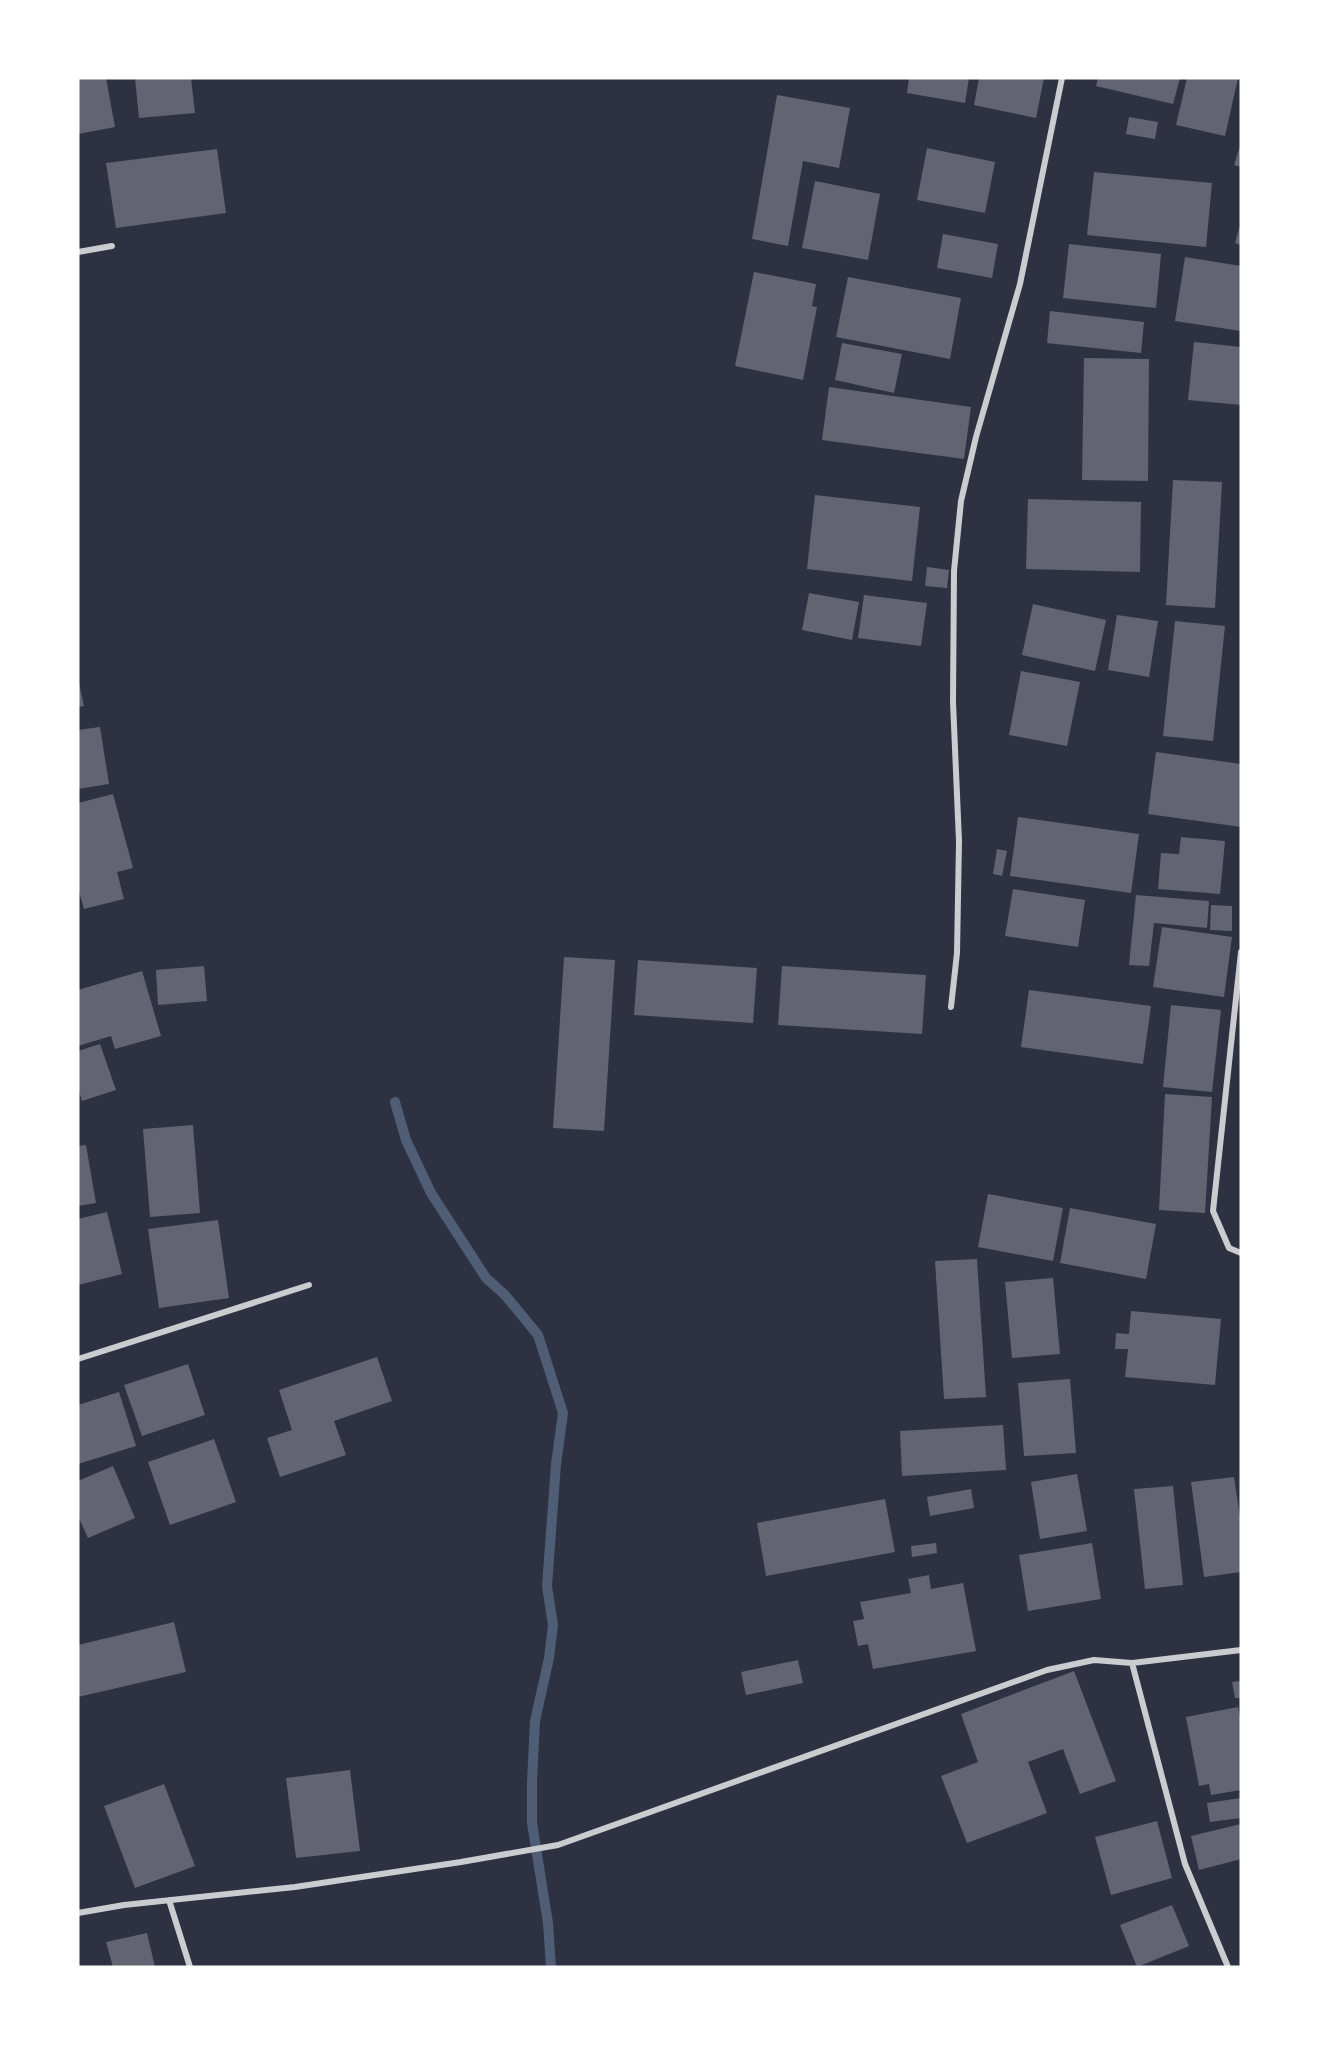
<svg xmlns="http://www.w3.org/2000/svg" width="1319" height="2045" font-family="Mulish,sans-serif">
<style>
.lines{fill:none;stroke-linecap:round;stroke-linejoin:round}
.stream{stroke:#4f5d75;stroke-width:10}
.building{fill:#626471}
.minor{stroke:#caccd0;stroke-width:6}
</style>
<rect width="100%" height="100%" fill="#2d3142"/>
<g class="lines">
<path class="stream" d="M395 1102 406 1140 431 1193 486 1278 505 1295 538 1335 563 1413 556 1464 547 1586 553 1625 549 1658 535 1721 532 1782V1823L548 1923 551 1967"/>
</g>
<path class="building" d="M78 78H106L115 127 78 134Z
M135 78H191L195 113 139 118Z
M909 78H969L965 103 907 93Z
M979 78H1044L1036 118 974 105Z
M1098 78H1180L1173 104 1096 86Z
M1187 78H1238L1225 136 1176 125Z
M777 95 850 108 839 168 803 161 788 246 752 239Z
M1129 117 1158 122 1155 139 1126 134Z
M1241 143V167L1234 165Z
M927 148 995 162 985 213 917 200Z
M217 149 226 213 116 228 106 163Z
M1094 172 1212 183 1206 247 1087 235Z
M815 181 880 194 868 260 802 248Z
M1241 222V245L1235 243Z
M943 234 998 244 992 278 937 268Z
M1069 244 1161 254 1156 308 1063 298Z
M1185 257 1241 266V331L1175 321Z
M754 272 816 284 812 306 817 307 803 380 735 366Z
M848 277 961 298 950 359 836 337Z
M1050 311 1144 322 1141 353 1047 343Z
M1194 342 1241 347V405L1188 400Z
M842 343 902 354 894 393 835 380Z
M1084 358 1149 359 1148 481 1082 480Z
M829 387 971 407 964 459 822 440Z
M1173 480 1222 482 1215 608 1166 605Z
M815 495 920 507 912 581 807 569Z
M1028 499 1141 502 1140 572 1026 569Z
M927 567 949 570 947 588 925 586Z
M809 593 859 602 852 640 802 630Z
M864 595 927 603 921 646 858 638Z
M1033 604 1106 620 1095 671 1022 655Z
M1117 615 1158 621 1149 677 1108 670Z
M1175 621 1225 626 1213 741 1163 736Z
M1021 671 1080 682 1067 746 1009 735Z
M79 683 84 706 78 707V684Z
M100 727 109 784 78 789V730Z
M1156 752 1241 764V827L1148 814Z
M113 794 133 868 117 872 124 899 84 909 78 888V803Z
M1018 817 1139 834 1131 893 1010 876Z
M1181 837 1225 841 1220 894 1158 889 1161 853 1179 854Z
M997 849 1007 851 1002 876 993 874Z
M1013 889 1085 900 1078 947 1005 936Z
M1136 895 1209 901 1207 928 1154 923 1149 966 1129 965Z
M1211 905 1232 906V931L1210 930Z
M1162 927 1232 937 1224 997 1153 987Z
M564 957 615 960 604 1131 553 1128Z
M638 960 757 968 753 1023 634 1015Z
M204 966 207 1001 158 1005 156 970Z
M782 966 926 975 922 1034 778 1025Z
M142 971 161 1036 115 1049 111 1036 78 1046V990Z
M1029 990 1151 1006 1143 1064 1021 1047Z
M1171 1005 1221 1010 1212 1092 1163 1087Z
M100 1044 116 1090 82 1101 78 1088V1051Z
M1165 1094 1212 1097 1205 1213 1159 1210Z
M193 1125 200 1213 150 1217 143 1129Z
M86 1145 96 1203 78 1206V1146Z
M988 1194 1063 1208 1053 1261 978 1247Z
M1070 1208 1156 1224 1146 1279 1060 1263Z
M107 1212 122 1274 78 1285V1219Z
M218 1220 229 1298 159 1308 148 1229Z
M977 1259 986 1397 944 1399 935 1261Z
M1053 1278 1060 1354 1012 1358 1005 1282Z
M1131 1311 1221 1319 1215 1385 1125 1377 1128 1349H1115L1116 1333 1129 1334Z
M377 1357 392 1401 334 1421 346 1455 280 1477 267 1438 292 1430 279 1390Z
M188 1364 205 1415 142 1436 124 1385Z
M1070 1379 1076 1453 1024 1456 1018 1383Z
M119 1392 136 1446 78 1464V1405Z
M1003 1425 1006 1470 902 1476 900 1431Z
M214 1439 236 1502 170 1525 148 1462Z
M113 1466 135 1518 88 1538 78 1516V1481Z
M1077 1474 1087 1531 1040 1539 1031 1482Z
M1234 1477 1241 1524V1572L1204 1577 1191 1482Z
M1173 1486 1183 1585 1145 1589 1134 1489Z
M971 1489 974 1508 930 1516 927 1497Z
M885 1499 895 1552 766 1576 757 1523Z
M936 1543 937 1553 912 1557 911 1546Z
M1092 1543 1101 1599 1028 1611 1019 1555Z
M929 1575 931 1589 963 1583 976 1651 873 1669 868 1644 858 1646 853 1621 864 1619 860 1602 911 1593 908 1579Z
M174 1622 186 1672 78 1697V1645Z
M798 1660 803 1683 746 1695 741 1672Z
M1074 1671 1116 1781 1080 1794 1063 1749 1028 1762 1047 1813 967 1843 941 1776 978 1762 961 1714Z
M1241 1681V1698H1235L1232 1682Z
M1238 1707 1241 1722V1790L1211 1795 1209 1784 1199 1786 1186 1717Z
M350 1770 360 1851 296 1858 286 1778Z
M164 1784 195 1866 135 1888 104 1806Z
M1241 1798V1818L1210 1822 1207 1803Z
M1157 1821 1172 1878 1111 1895 1095 1837Z
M1241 1824V1859L1199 1870 1191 1836Z
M1172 1905 1189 1946 1137 1967 1120 1925Z
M147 1933 155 1967H113L106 1942Z"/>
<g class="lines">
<path class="minor" d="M78 252 112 246
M1241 952 1213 1211 1229 1248 1241 1253
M951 1007 957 953 959 841 953 702 954 571 961 501 976 437 1020 284 1062 78
M78 1359 309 1285
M1132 1663 1185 1864 1228 1967
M169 1900 190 1967
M78 1913 124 1905 295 1887 461 1862 558 1845 1047 1670 1094 1660 1132 1663 1241 1650"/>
</g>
<rect width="1319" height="2045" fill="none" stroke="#ffffff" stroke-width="159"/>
</svg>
